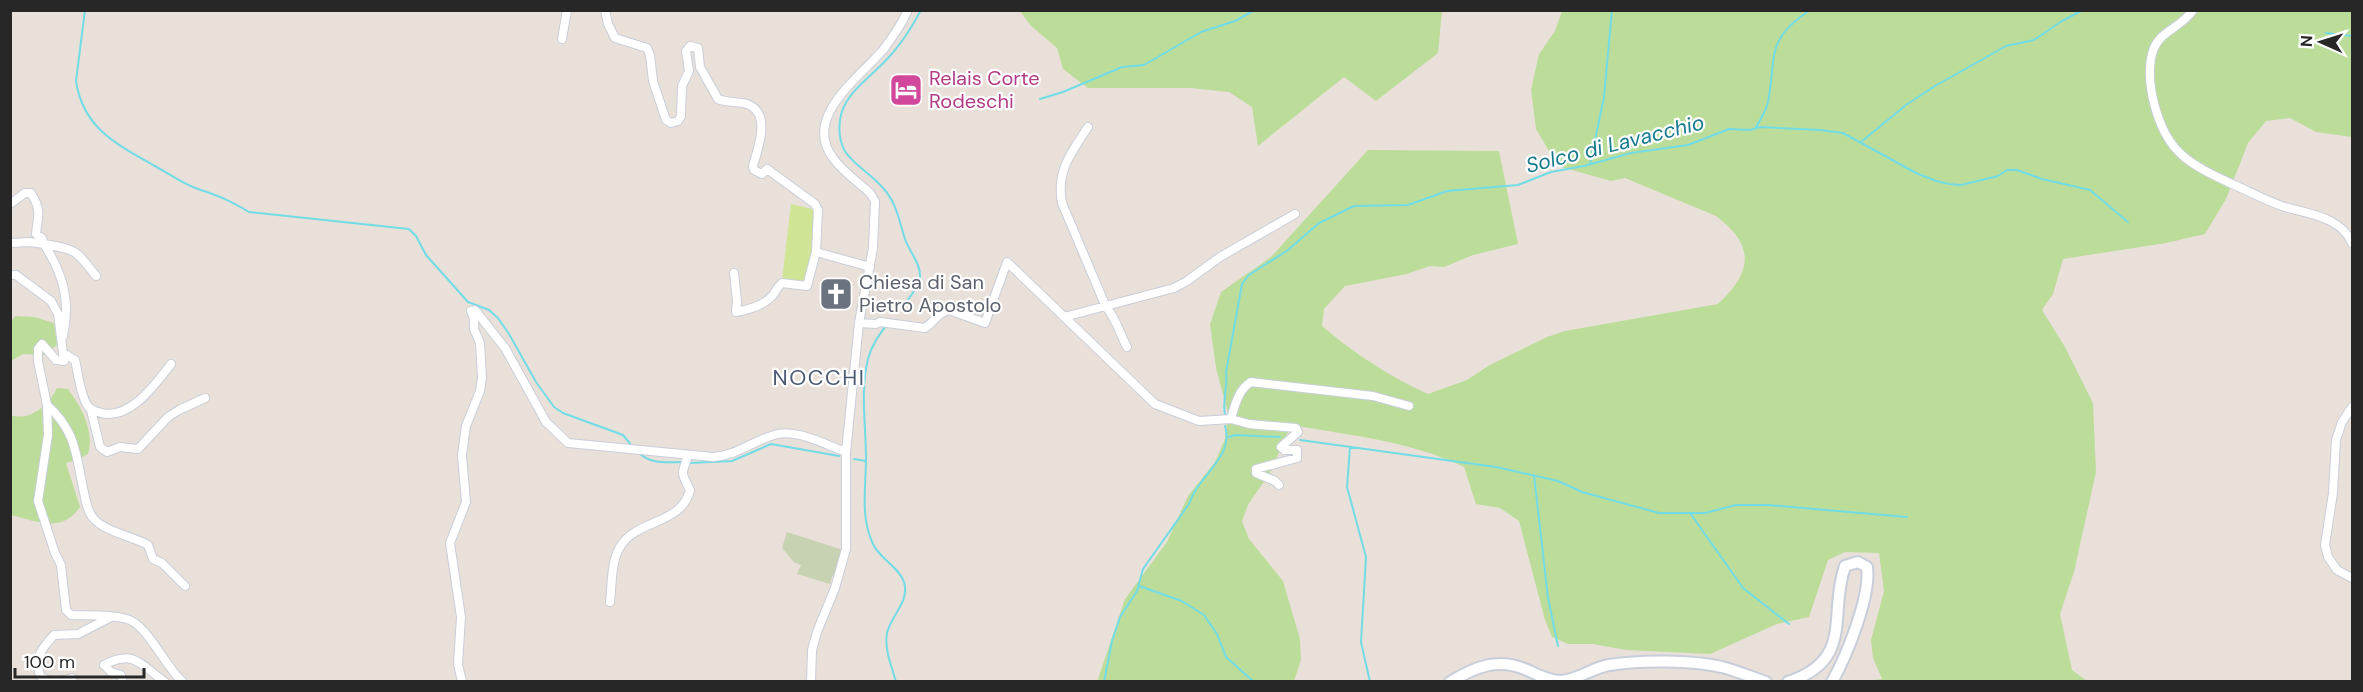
<svg xmlns="http://www.w3.org/2000/svg" width="2363" height="692" font-family="'DM Sans',sans-serif">
<style>
.green{fill:#bcdd99}
.cemetery{fill:#c7d2b2}
.pitch{fill:#d0e495}
.lines{fill:none;stroke-linecap:round;stroke-linejoin:round}
.stream{stroke:#72dce6;stroke-width:2}
.street-casing{stroke:#c8ced9;stroke-width:10}
.secondary-casing{stroke:#c8ced9;stroke-width:14}
.street{stroke:#fff;stroke-width:8}
.secondary{stroke:#fff;stroke-width:10}
.labels{text-anchor:middle;stroke-width:4.5;stroke-linejoin:round;paint-order:stroke}
.hotel-label{font-size:20px;fill:#b23c85;stroke:#fff;text-anchor:start}
.worship-label{font-size:20px;fill:#5b616d;stroke:#fff;text-anchor:start}
.water-label{font-size:21px;font-style:italic;fill:#157a8e;stroke:#fff}
.quarter-label{font-size:22px;letter-spacing:1.5px;fill:#4b5a75;stroke:#fff}
</style>
<rect width="100%" height="100%" fill="#e9e0da"/>
<path class="green" d="M1020 11H1442L1438 53 1376 101 1344 77 1258 146 1252 107 1229 92 1190 88H1088L1063 69 1057 48 1030 25Z
M1562 11H2352V137L2316 132 2290 118 2266 121 2248 143 2226 199 2205 234 2166 243 2063 259 2053 294 2042 310 2065 347 2093 403 2096 472 2074 572 2060 614 2072 670 2087 681H1865L1882 679 1873 658 1871 640 1884 591 1879 553 1845 552 1828 560 1809 617 1777 624 1710 654 1627 650 1592 644H1568L1552 637 1545 620 1519 521 1500 508 1476 504 1464 467C1411 441 1348 435 1291 425L1271 471 1248 505 1242 521 1249 539 1283 581 1300 639 1301 660 1294 681 1097 682 1125 599 1167 542 1188 496 1215 462 1225 439 1228 413 1216 368 1210 324 1221 292 1271 257 1368 150 1499 151 1518 244 1473 255 1444 267 1430 266 1407 274 1345 286 1324 309 1322 326C1354 353 1390 377 1428 394L1467 380 1488 366 1547 337 1565 331 1718 304C1752 272 1756 246 1716 216L1625 178 1611 181 1558 166 1536 129 1531 90 1539 54 1555 31Z
M15 316 34 317 54 323 57 345 44 355 23 354 11 361V322Z
M57 388 68 389C81 406 95 432 88 454L77 460 66 463 80 507C62 534 36 521 11 515L10 415C30 422 49 405 57 388Z"/>
<path class="cemetery" d="M787 532 843 550 835 577 832 576 830 584 797 574 801 565 794 562 782 548Z"/>
<path class="pitch" d="M791 204 816 210 808 281 806 283 782 280Z"/>
<g class="lines">
<path class="stream" d="M85 10 76 81C83 128 116 144 153 165 168 173 183 184 198 189 219 196 229 200 249 212L409 229 416 236 426 255 468 302 489 310 498 318 509 334 536 382 554 407 563 413 623 435 632 446
M2326 33 2352 36
M1040 99 1063 92 1122 67 1144 65 1201 32 1235 21 1255 10
M1756 127C1761 119 1766 111 1768 102 1777 56 1764 41 1810 10
M1861 142 1906 105 1935 86 2006 46 2034 40 2062 21 2083 10
M1590 164 1604 97 1612 10
M907 301C913 293 918 287 920 277 921 264 909 251 905 239 899 221 897 204 884 189 862 163 835 160 840 120 843 97 862 84 877 69 895 53 910 31 921 10
M891 320C881 331 872 344 868 359 860 391 866 426 866 458 866 488 860 516 873 544 879 558 899 567 904 582 910 602 891 615 887 633 884 649 892 667 896 682
M1225 415C1222 401 1228 387 1226 372L1242 284 1249 275 1288 250 1319 223 1354 206 1408 205 1447 191 1518 185 1551 172 1584 166 1631 153 1688 145 1729 129 1750 130 1760 127 1820 130 1843 133 1916 173 1936 181 1949 184 1961 185 1998 176 2007 170H2017L2042 179 2090 190 2128 222
M1229 437 1235 435 1280 437
M1300 440 1496 467 1558 481 1582 492 1659 513H1705L1736 505H1768L1907 517
M1350 447 1347 487 1366 557 1361 642 1370 682
M638 452C651 465 666 462 683 462
M854 459 866 461
M689 463 732 461 771 444 839 456
M1534 475 1548 598 1558 646
M1690 513 1743 588 1789 624
M1139 586 1182 601 1204 615 1217 634 1226 657 1254 682
M1104 682 1112 641 1120 617 1137 591 1143 569 1189 504C1198 475 1235 457 1225 426"/>
<g class="street-casing">
<path id="street" d="M605 10 608 24 615 38 647 48 650 55 653 81 666 120 671 123 678 121 681 116 682 86 689 71 686 51 690 46 698 48 700 67 718 99C727 103 737 101 747 104 772 113 758 148 753 166L754 170 762 174 767 169 815 204 818 210 816 252 807 286 782 283C777 287 776 291 773 295 765 305 747 310 736 312L737 301 734 273
M2193 10C2183 26 2161 31 2154 48 2147 65 2150 89 2155 107 2168 154 2190 164 2232 184 2248 191 2265 200 2282 206 2306 214 2341 216 2352 243
M562 39 567 10
M1088 127C1071 153 1056 171 1062 203L1106 307C1116 318 1120 334 1127 347
M10 204 25 193H31C42 211 38 215 36 234L42 238 44 244C77 250 75 249 96 276
M10 243 30 242 44 244C63 274 71 301 63 336
M816 252 870 267
M10 275H16L51 301 58 314 64 361 56 360 42 344 38 349V361L47 405 48 435 38 501 55 553 61 565 66 610 71 615C90 616 109 614 127 619 148 625 165 667 183 682
M471 311 475 310 505 348 546 422 568 443 713 457C737 455 751 442 774 435 796 428 826 445 846 452
M1064 317 1174 288 1187 281 1220 257 1295 214
M859 323 876 324 880 322 925 328C934 322 938 312 949 310L985 323 1007 262 1155 404 1199 421 1231 419 1249 424 1296 428 1298 432 1281 447 1284 450H1297V458L1256 469V473L1275 481 1279 485
M63 353 75 360C78 373 80 393 87 405 90 409 93 411 98 412 128 423 155 385 171 364
M47 405C75 430 76 453 83 488 85 497 87 512 94 519 104 531 134 537 148 545L153 559 162 563 185 586
M2352 407 2342 422 2336 440 2333 493 2325 545 2328 557 2337 570 2352 578
M91 410 100 447 107 452 120 447 138 449 168 417 179 410 205 398
M1231 419C1235 405 1238 390 1251 382L1373 396 1409 406
M610 602C612 585 611 561 620 547 636 519 682 525 690 490 681 473 681 474 688 456
M73 682 72 678C60 682 50 683 40 676 35 657 41 649 54 635L78 634 111 617
M123 682 121 675 111 672 104 665C136 648 142 667 165 682
M462 682 458 664 461 617 450 543 466 502 462 455 466 426 480 391 482 378 480 343 474 329V318L471 311
M811 682 812 650 817 632 835 588 846 549V452L859 323 873 248 875 201 870 193C858 182 843 172 833 158 802 117 860 77 883 50 892 38 902 24 908 10"/>
</g>
<g class="secondary-casing">
<path id="secondary" d="M1450 682C1475 667 1498 657 1527 670 1538 675 1549 681 1561 681 1578 680 1592 668 1609 665 1641 660 1691 660 1722 667 1737 671 1751 677 1766 682
M1788 682C1855 660 1828 614 1845 566L1858 562 1867 567C1871 596 1847 655 1832 682"/>
</g>
<use href="#street" class="street"/>
<use href="#secondary" class="secondary"/>
</g>
<defs>
<g id="hotel-square" transform="scale(1.725)"><rect x="-9" y="-9" width="18" height="18" rx="4" fill="#d1479c" stroke="#fff"/><path d="M-6-4.5h1.5V1H6V5H4.5V3h-9V5H-6ZM-4 0a1.8 1.8 0 1 1 3.6 0ZM.5 0V-2.5h3Q6-2.5 6 0Z" fill="#fff"/></g>
<g id="church-square" transform="scale(1.725)"><rect x="-9" y="-9" width="18" height="18" rx="4" fill="#6b7280" stroke="#fff"/><path d="M-1.2-6h2.4v3.5h3.3v2.4h-3.3V6h-2.4V-.1h-3.3v-2.4h3.3Z" fill="#fff"/></g>
</defs>
<g fill-rule="evenodd">
<use href="#hotel-square" x="906" y="90"/>
<use href="#church-square" x="836" y="294"/>
</g>
<g class="labels">
<g class="hotel-label">
<text x="929" y="85">Relais Corte<tspan x="929" dy="23">Rodeschi</tspan></text>
</g>
<g class="worship-label">
<text x="859" y="289">Chiesa di San<tspan x="859" dy="23">Pietro Apostolo</tspan></text>
</g>
<g class="water-label">
<text transform="translate(1615 144) rotate(-14)" y="7">Solco di Lavacchio</text>
</g>
<g class="quarter-label">
<text x="819" y="385">NOCCHI</text>
</g>
</g>
<rect width="2363" height="692" fill="none" stroke="#272727" stroke-width="24"/>
<g transform="translate(2321 42) rotate(273)" stroke="#ffffff" stroke-width="4.5" paint-order="stroke">
<path d="M0-4.5L10 22L0 15L-10 22Z" fill="#272727"/>
<text y="-9" font-size="16" font-weight="bold" text-anchor="middle" fill="#272727">N</text>
</g>
<path d="M15 668v9h129v-9" fill="none" stroke="#272727" stroke-width="3"/>
<text x="24" y="668" font-size="18" fill="#272727" stroke="#ffffff" stroke-width="4.5" paint-order="stroke">100 m</text>
</svg>
